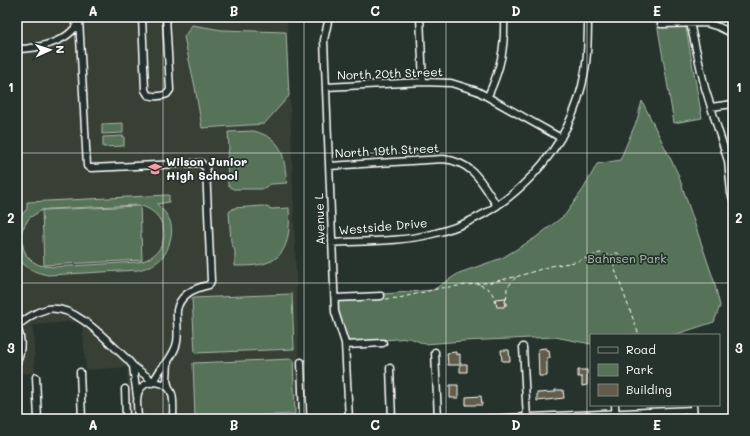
<svg xmlns="http://www.w3.org/2000/svg" width="750" height="436" font-family="Mali,sans-serif">
<style>
.built{fill:#383f36}
.green{fill:#567259;stroke:#aab8ac;fill-rule:evenodd}
.building{fill:#635c4c;stroke:#fff}
.lines{fill:none;stroke-linecap:round;stroke-linejoin:round}
.minor-casing{stroke:#fff;stroke-width:9}
.path{stroke:#fff;stroke-width:1;stroke-dasharray:4 3;stroke-linecap:butt}
.minor{stroke:#26332d;stroke-width:6}
.grid{fill:none;stroke:#fff;stroke-width:1;stroke-opacity:0.55}
.labels{text-anchor:middle;stroke-width:3.5;stroke-linejoin:round;paint-order:stroke}
.street-label{font-size:12px;fill:#fff;stroke:#26332d}
.poi-label{font-size:12px;font-weight:bold;fill:#fff;stroke:#26332d;text-anchor:start}
.park-label{font-size:12px;fill:#b3c0b4;stroke:#26332d}
.neatline{fill:none;stroke:#fff;stroke-width:1.5}
.grid-label{font-size:13px;text-anchor:middle;font-weight:bold;fill:#fff}
</style>
<rect width="100%" height="100%" fill="#26332d"/>
<filter id="ink" filterUnits="userSpaceOnUse"><feTurbulence type="fractalNoise" baseFrequency=".025" numOctaves="2"/><feDisplacementMap in="SourceGraphic" scale="8" xChannelSelector="R" yChannelSelector="G"/><feConvolveMatrix kernelMatrix="1 2 1 2 8 2 1 2 1" color-interpolation-filters="sRGB"/></filter>
<g filter="url(#ink)">
<path class="built" d="M17 17H287L301 418 129 419 127 367 86 370 82 321 33 325 35 373 17 374Z"/>
<path class="green" d="M656 17H684L702 118 674 123Z
M192 25 222 30 286 32 289 96 264 124 202 128 195 87 184 37Z
M642 101 678 174 714 281 720 306 714 322 674 335H591V344L555 337 463 341 425 344 410 338 345 343 335 298 433 290 459 273 502 258 535 238 565 215 584 188 597 164 620 160 637 120Z
M123 123V133L102 134V124Z
M254 131C285 140 283 155 287 183L271 184 262 189H233L228 185 227 159 229 148 228 132Z
M124 136V146L103 147V137Z
M169 195V202L157 204C162 209 167 214 170 221 172 228 172 234 170 240 167 258 155 266 138 270L48 275C36 273 19 266 17 252 16 247 17 242 17 237 17 223 17 219 27 209V202ZM138 205C172 213 173 254 139 262L53 267 39 265 32 261 27 256 24 250 21 238 22 230 29 218 42 210 44 265 142 260 140 206 42 210 49 209Z
M263 206 272 209 289 208C290 229 290 256 266 263 257 266 245 266 235 266V251L231 242 229 212 234 208Z
M292 294 294 349 195 353 192 298Z
M293 359 295 414 195 418 193 363Z"/>
<path class="building" d="M506 298 504 307H497L495 299Z
M546 348V350H549L550 358H547V376H539L538 349Z
M501 350H509L510 361H502Z
M456 352V355L460 354V364H467V372H460V365H448L447 353Z
M578 370H587V385L582 386V377H578Z
M450 385H458V398H450Z
M555 390H563L564 398 537 401V393L555 392Z
M481 396 482 405H466V397Z"/>
<g class="lines">
<g class="minor-casing">
<path id="minor" d="M142 17 145 90 148 95C155 97 160 97 167 94L170 90 166 17
M329 17 324 40 335 312 345 343 349 419
M420 17 423 82
M79 19 87 166 91 168 201 163 206 168 211 281 209 285C194 288 180 294 177 310 176 321 179 331 177 342 176 349 172 355 168 361
M690 23 705 88 728 161 731 193 733 199
M661 24 706 23 719 27 733 34
M17 49C36 49 70 42 78 22
M326 87 423 82 451 83 477 91 561 138
M488 96C501 68 505 48 504 17
M711 107 733 104
M329 166 443 159C474 162 482 183 497 206
M332 243C365 241 400 242 432 234 509 216 572 150 585 71 588 53 588 35 588 17
M335 298 381 296
M17 326C26 319 35 312 47 309 76 304 108 342 128 360L133 366
M17 327C22 339 22 350 17 362
M346 345 383 343
M523 347 527 419
M435 352 438 419
M301 362 303 419
M390 368 392 419
M80 372 82 419
M36 377 38 419
M125 389 126 419
M137 397 133 366 149 378 152 383 161 369 168 361 167 381 169 388
M615 405 616 419
M693 405 694 419
M138 419C138 410 135 399 139 391 146 378 167 380 172 394 174 401 173 411 173 419
M487 419 693 410"/>
</g>
<path class="path" d="M611 258a5 5 0 1 1 10 0a5 5 0 1 1-10 0Z
M615 263 614 267 639 335
M480 285C492 289 494 294 495 306
M386 299 399 298 441 288 492 282 519 276 551 266 575 262 600 253 611 256
M506 306 507 288 516 277"/>
<use href="#minor" class="minor"/>
</g>
</g>
<path class="grid" d="M163 17V419M304 17V419M446 17V419M587 17V419M17 153H733M17 283H733"/>
<defs>
<g id="school-bare" transform="scale(1.08)"><path d="M0-5L7-2L0 1L-7-2ZM-4 1L0 2.5L4 1V4Q0 6-4 4Z" fill="#ff9aa2" stroke="#26332d" stroke-width="2.5" paint-order="stroke"/></g>
</defs>
<g fill-rule="evenodd">
<use href="#school-bare" x="155" y="169"/>
</g>
<g class="labels">
<g class="street-label">
<text transform="translate(390 74) rotate(-2)" y="4">North 20th Street</text>
<text transform="translate(387 151) rotate(-3)" y="4">North 19th Street</text>
<text transform="translate(320 219) rotate(-92)" y="4">Avenue L</text>
<text transform="translate(383 227) rotate(-5)" y="4">Westside Drive</text>
</g>
<g class="poi-label">
<text x="166" y="166">Wilson Junior<tspan x="166" dy="14">High School</tspan></text>
</g>
<g class="park-label">
<text x="627" y="263">Bahnsen Park</text>
</g>
</g>
<rect width="750" height="436" fill="none" stroke="#26332d" stroke-width="44"/>
<rect x="590" y="334" width="130" height="72" fill="#26332d" stroke="#7d8581"/>
<rect x="598" y="347" width="20" height="6" fill="#26332d" stroke="#7d8581"/>
<text x="626" y="354" font-size="12" fill="#ffffff">Road</text>
<rect x="598" y="364" width="20" height="12" fill="#567259" stroke="#7d8581"/>
<text x="626" y="374" font-size="12" fill="#ffffff">Park</text>
<rect x="598" y="384" width="20" height="12" fill="#635c4c" stroke="#7d8581"/>
<text x="626" y="394" font-size="12" fill="#ffffff">Building</text>
<g transform="translate(50 50) rotate(87)" stroke="#26332d" stroke-width="3" paint-order="stroke">
<path d="M0-3L7 15L0 10L-7 15Z" fill="#ffffff"/>
<text y="-6" font-size="11" font-weight="bold" text-anchor="middle" fill="#ffffff">N</text>
</g>
<rect x="22" y="22" width="706" height="392" class="neatline"/>
<g class="grid-label">
<text x="93" y="16">A</text>
<text x="234" y="16">B</text>
<text x="375" y="16">C</text>
<text x="516" y="16">D</text>
<text x="657" y="16">E</text>
<text x="11" y="92">1</text>
<text x="739" y="92">1</text>
<text x="11" y="223">2</text>
<text x="739" y="223">2</text>
<text x="11" y="353">3</text>
<text x="739" y="353">3</text>
<text x="93" y="430">A</text>
<text x="234" y="430">B</text>
<text x="375" y="430">C</text>
<text x="516" y="430">D</text>
<text x="657" y="430">E</text>
</g>
</svg>
